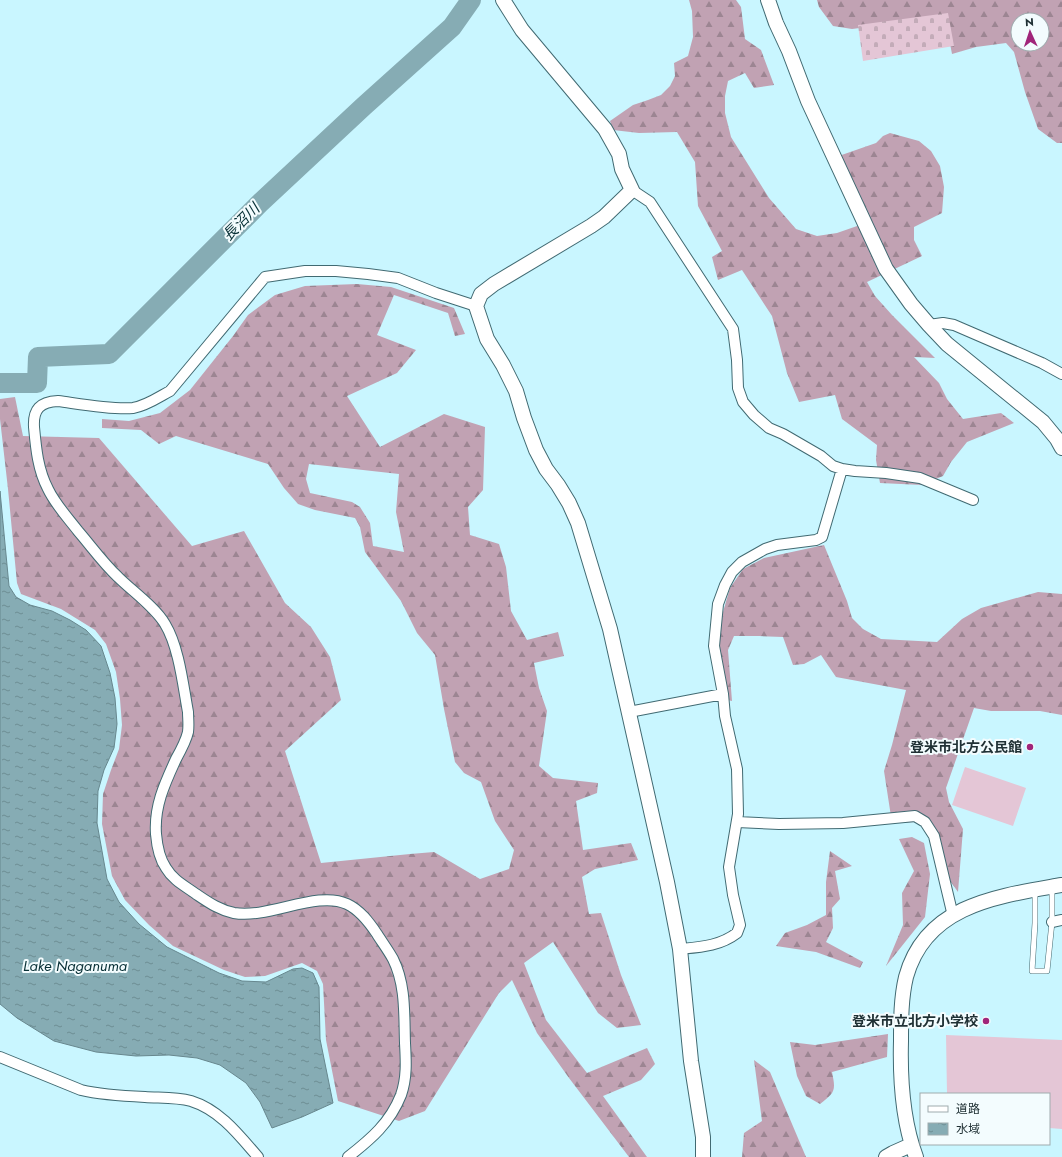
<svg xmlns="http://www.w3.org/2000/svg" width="1062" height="1157" font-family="Jost,'Noto Sans JP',sans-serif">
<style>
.forest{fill:url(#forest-firs);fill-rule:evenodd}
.cemetery{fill:url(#cemetery-stones)}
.pitch{fill:#e4c6d6}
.water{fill:url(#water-ripples);stroke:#67878e}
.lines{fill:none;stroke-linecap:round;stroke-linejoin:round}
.river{stroke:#86acb4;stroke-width:20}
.lane-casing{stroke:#416a72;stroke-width:6}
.street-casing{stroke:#416a72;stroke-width:12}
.secondary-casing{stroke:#416a72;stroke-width:16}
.lane{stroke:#fff;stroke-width:5}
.street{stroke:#fff;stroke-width:10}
.secondary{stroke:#fff;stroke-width:14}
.poi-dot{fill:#a0257a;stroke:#f3fcfe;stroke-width:1.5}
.labels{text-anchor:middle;stroke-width:4;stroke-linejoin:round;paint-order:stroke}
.poi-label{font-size:14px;font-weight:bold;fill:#203135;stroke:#f3fcfe;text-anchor:end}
.water-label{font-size:15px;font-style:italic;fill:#083036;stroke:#f3fcfe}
</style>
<defs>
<pattern id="forest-firs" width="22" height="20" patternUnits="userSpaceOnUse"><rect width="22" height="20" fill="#c1a2b3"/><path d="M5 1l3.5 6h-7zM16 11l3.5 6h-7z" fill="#9c8592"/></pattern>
<pattern id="cemetery-stones" width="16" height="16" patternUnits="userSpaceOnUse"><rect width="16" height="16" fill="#e4c6d6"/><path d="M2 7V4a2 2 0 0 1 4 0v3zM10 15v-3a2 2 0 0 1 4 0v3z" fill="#c3abb8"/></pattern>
<pattern id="water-ripples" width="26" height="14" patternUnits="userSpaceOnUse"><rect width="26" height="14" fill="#86acb4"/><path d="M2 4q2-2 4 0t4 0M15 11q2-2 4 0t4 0" fill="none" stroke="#6d8d93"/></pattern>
</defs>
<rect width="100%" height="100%" fill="#c9f6ff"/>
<path class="forest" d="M689 0H736L741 7 745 39 761 50 774 85 754 88 745 73 728 81 725 96V113L731 137 769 198 796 229 817 236 837 233 860 225 833 158 876 143 883 136 890 133 919 141 931 151 940 166 944 187 942 213 914 227V240L922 256 867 282 875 296 892 315 935 358 914 357 939 383 947 399 963 419 1001 413 1014 423 967 442 951 462 943 476 922 485 880 483 876 460 877 445 842 419 835 395 799 402 787 373 772 316 742 270 718 280 712 257 722 251 698 206 695 162 677 132 639 133 613 130 610 121 633 105 648 100 661 95 670 86 675 76 674 63 688 56 693 37 692 11Z
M817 0H1062V143H1057L1038 129 1025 92 1014 52 1006 43 976 47 952 54 945 17 852 29 833 26 819 7ZM1018 20H1042V44H1018Z
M357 284 391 287 454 308 465 334 455 336 448 313 394 295 377 335 416 350 397 373 347 396 380 447 444 414 485 427 483 490 468 507 470 535 499 544 506 567 511 611 527 640 558 632 564 656 534 663 539 688 547 711 539 766 553 778 598 783 597 793 576 801 583 850 631 843 638 860 595 869 582 877 589 914 601 913 621 975 641 1025 617 1028 598 1013 553 942 524 963 546 1020 587 1073 647 1048 655 1064 641 1080 603 1096 647 1157H629L569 1078 537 1033 512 980 499 993 425 1111 399 1121 338 1101 326 1040 323 984 317 971 302 963 265 976 245 977 224 970 173 946 149 925 125 900 112 876 102 824 103 794 111 770 119 749 122 725 120 699 116 672 106 644 95 630 61 609 21 594 17 583 8 489 0 419V399L15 397 23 436 99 438 192 546 244 531 285 603 311 627 330 657 341 700 285 751 321 863 410 854 434 852 480 879 509 869 514 850 495 821 481 782 464 773 455 762 444 709 435 655 417 633 401 601 365 552 360 527 355 518 315 510 298 504 284 488 268 464 176 436 159 444 141 430 102 428V419L129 421 160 413 190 390 233 336 248 315 275 295 305 286ZM309 464 399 474 396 512 404 552 373 546 370 523 360 507 352 502 310 493 306 479Z
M824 545 847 601 852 618 863 629 881 639 937 642 962 619 981 608 1038 592 1062 594V715L1040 711H991L974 708 946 788 949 802 963 829 958 892 948 878 941 842 933 828 917 822 892 823 884 771 892 745 906 690 836 677 821 655 804 664 793 665 783 637 759 636H734L728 650 732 701 718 698 715 680 714 656 723 612 730 588 743 569 764 558Z
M912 837 924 843 930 874 925 917 886 966 903 925 902 893 914 871 899 839Z
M830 851 852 866 835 871 840 899 832 908 833 928 826 942 863 962 860 968 816 952 776 946 785 933 807 925 826 915V882Z
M888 1034 887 1057 832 1072C836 1091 835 1092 820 1104L806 1096 797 1076 790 1042 815 1045Z
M754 1060 770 1072 806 1157H742L744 1133 762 1121Z"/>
<path class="cemetery" d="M948 13 954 46 863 61 858 25Z"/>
<path class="pitch" d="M965 767 1026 788 1013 826 952 805Z
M946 1035 1062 1040V1129L1049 1128V1094H947Z"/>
<path class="water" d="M0 491 9 586 16 597 30 605 52 611 70 620 86 630 101 646 110 673 115 698 117 724 114 748 104 770 98 791 97 823 107 879 119 902 139 924 167 947 219 973 242 981 266 982 293 969 302 968 313 973 319 987 320 1039 333 1103 302 1117 272 1128 260 1102 246 1083 220 1065 197 1058 169 1055 136 1056 96 1052 54 1041 17 1018 0 1004Z"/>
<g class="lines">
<path class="river" d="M0 383H37L38 357 109 354 260 203 364 106 452 27 471 0"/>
<g class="lane-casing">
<path id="lane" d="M1035 891V923L1032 971H1047L1052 922V887"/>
</g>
<g class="street-casing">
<path id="street" d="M632 190 650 202 733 329 737 360 738 388 743 402 754 415 769 428 783 434 821 456 833 466 842 469 822 537 816 540 777 545 765 549 742 562 732 572 725 585 718 604 714 646 723 694 725 716 737 769 738 814 729 867 733 895 740 925 737 933C720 946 701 947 680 949
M929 325 943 323 954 325 1042 363 1062 374
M842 469 855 471 886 473 920 478 973 500
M629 712 723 694
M737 822 779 824 843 823 915 816 925 822 934 836 953 916
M1052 922 1062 920
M0 1057 81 1090C102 1095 123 1096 145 1097 160 1098 176 1097 191 1101 220 1110 239 1135 258 1157
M348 1157C371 1139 390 1123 401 1095 407 1078 406 1061 405 1043 404 1015 406 985 393 959 388 950 382 942 377 934 369 922 360 910 347 904 317 890 269 919 234 913 219 910 208 902 196 894 185 886 173 880 166 868 159 858 157 846 156 834 154 806 165 783 176 759 181 750 186 741 188 732 189 725 188 718 188 712 183 685 179 647 165 624 155 607 132 591 118 577 103 563 91 546 78 531 68 518 55 504 48 489 38 470 36 449 34 427 33 409 40 402 58 401 80 404 112 410 133 408 146 406 159 397 170 391L265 277 305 271H336L368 274 398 278 436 293 476 306"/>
</g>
<g class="secondary-casing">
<path id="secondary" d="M503 0 522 30 605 129 619 154 622 169 632 190 604 217 591 226 494 284 481 294 476 306 487 339 503 365 516 391 524 418 536 450 546 469 558 485 569 503 578 523 610 629 667 882 680 949 691 1061 703 1137V1157
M768 0 776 23 789 51 808 101 886 269 911 304 929 325 947 344 1043 422 1057 439 1062 448
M886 1157 893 1153 911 1145
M916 1157C902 1120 900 1079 901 1041 901 1020 901 998 906 977 926 904 999 896 1062 885"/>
</g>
<use href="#lane" class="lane"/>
<use href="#street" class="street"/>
<use href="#secondary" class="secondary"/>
</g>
<g class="poi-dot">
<circle cx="1030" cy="747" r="4"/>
<circle cx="986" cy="1021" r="4"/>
</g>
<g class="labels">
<g class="poi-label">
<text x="1022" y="752">登米市北方公民館</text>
<text x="978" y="1026">登米市立北方小学校</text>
</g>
<g class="water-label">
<text transform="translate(241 222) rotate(-45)" y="5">長沼川</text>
<text x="75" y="971">Lake Naganuma</text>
</g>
</g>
<rect x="920" y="1093" width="130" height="52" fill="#f3fcfe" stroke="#9fabae"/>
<rect x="928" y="1106" width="20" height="6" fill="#ffffff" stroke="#9fabae"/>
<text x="956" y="1113" font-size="12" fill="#203135">道路</text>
<rect x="928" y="1123" width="20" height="12" fill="url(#water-ripples)" stroke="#9fabae"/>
<text x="956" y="1133" font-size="12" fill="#203135">水域</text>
<g transform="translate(1030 32) rotate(357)"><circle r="19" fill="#f3fcfe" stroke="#9fabae"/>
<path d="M0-3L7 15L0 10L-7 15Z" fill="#a0257a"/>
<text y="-6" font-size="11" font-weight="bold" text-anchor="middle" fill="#203135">N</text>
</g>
</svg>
